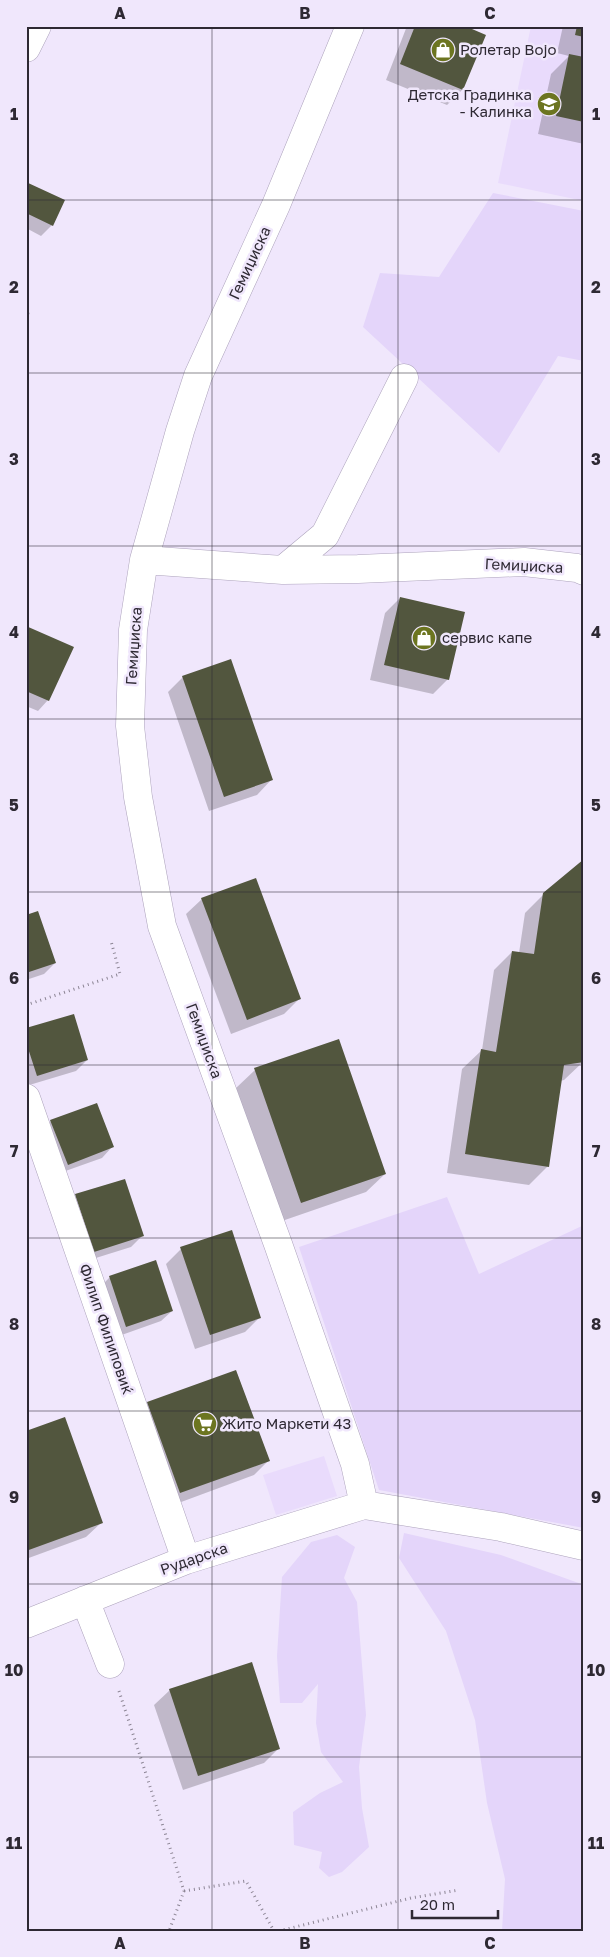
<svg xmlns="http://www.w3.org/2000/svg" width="610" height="1957" font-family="'Golos Text',sans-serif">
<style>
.built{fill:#e9dbfc}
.green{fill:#e4d5fa}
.shadow{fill:#0003}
.building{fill:#52563e}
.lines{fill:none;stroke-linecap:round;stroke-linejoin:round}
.minor-casing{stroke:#ada3bc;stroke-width:29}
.path{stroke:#8c8594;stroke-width:3;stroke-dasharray:1 4;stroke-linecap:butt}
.minor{stroke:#fff;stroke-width:28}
.grid{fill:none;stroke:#2e2933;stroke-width:1;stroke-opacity:0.55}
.labels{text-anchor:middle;stroke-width:5;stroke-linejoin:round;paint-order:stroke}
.poi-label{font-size:15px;fill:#2e2933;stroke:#f0e7fc;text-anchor:start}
.street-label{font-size:15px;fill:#2e2933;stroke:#f0e7fc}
.neatline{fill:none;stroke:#2e2933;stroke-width:2}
.grid-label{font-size:16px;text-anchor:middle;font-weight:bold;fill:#2e2933}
</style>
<rect width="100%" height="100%" fill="#f0e7fc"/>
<path class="built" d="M531 26H584V201L498 183Z
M324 1456 337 1496 276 1515 263 1475Z"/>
<path class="green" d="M493 193 584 211V361L558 356 499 453 363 327 380 273 439 277Z
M447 1197 479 1274 584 1225V1528L379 1490 299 1247Z
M404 1533 501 1555 584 1585V1931H502L505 1879 487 1803 475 1720 446 1631 399 1558Z
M337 1535 355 1547 344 1578 357 1602 366 1715 359 1767 362 1808 369 1847 342 1872 329 1877 319 1868 322 1852 294 1845 293 1812 320 1793 343 1782 321 1752 316 1723 318 1684 302 1703H280L277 1656 282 1577 311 1542Z"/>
<path class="shadow" d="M407 26H462V90L447 105 386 80Z
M563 26H584V144L538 134 551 74 569 56 557 53Z
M26 183 52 225 41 236 26 228Z
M26 311 30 313 26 320Z
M400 598 448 679 433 694 370 680 385 613Z
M26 627 48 700 38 711 26 706Z
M183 677 272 779 257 795 209 811 168 692Z
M544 894 583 1062 564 1080 560 1081 548 1166 529 1185 447 1173 462 1069 482 1050 494 970 512 952 519 953 525 913Z
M202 899 299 999 284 1014 231 1034 186 914Z
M26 917 55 963 44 974 26 980Z
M26 1030 87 1060 76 1071 26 1086Z
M255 1070 385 1174 366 1192 282 1221 236 1088Z
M51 1121 112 1147 102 1158 57 1174 41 1132Z
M76 1195 142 1236 131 1247 83 1262 65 1206Z
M181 1249 260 1317 245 1332 195 1349 166 1264Z
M155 1262 172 1311 161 1321 116 1337 99 1288 109 1278Z
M236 1371 269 1460 254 1475 165 1508 132 1418 147 1403Z
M26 1432 102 1522 86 1537 26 1559Z
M170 1690 279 1748 264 1763 183 1790 154 1705Z"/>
<path class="building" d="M415 26H465L486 35 463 90 400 64Z
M577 26H584V37L575 35Z
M569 54 584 57V122L556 116Z
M26 182 65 200 53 226 26 213Z
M400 597 465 612 449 680 384 665Z
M26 626 74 647 49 701 26 691Z
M231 659 273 780 224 797 182 676Z
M584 859V1062L564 1065 549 1167 465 1154 481 1049 496 1052 512 951 534 954 543 893Z
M256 878 301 999 247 1020 201 898Z
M38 911 56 963 26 973V915Z
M74 1014 88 1060 37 1076 26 1042V1028Z
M339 1039 386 1174 301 1203 254 1068Z
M97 1103 114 1147 68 1165 50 1120Z
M125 1179 144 1236 94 1252 75 1194Z
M232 1230 261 1318 210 1335 180 1247Z
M156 1260 173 1311 126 1327 109 1276Z
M236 1370 270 1461 180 1493 147 1402Z
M65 1417 103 1523 26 1551V1431Z
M252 1662 280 1749 198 1776 169 1689Z"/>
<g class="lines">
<g class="minor-casing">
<path id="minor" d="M350 26 276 205 198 376 180 431 144 560 133 630 130 726 138 797 162 926 278 1244 355 1464 364 1505
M26 48 37 26
M144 560 283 570 325 535 404 378
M283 570 358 569 524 562 577 568 584 571
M26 1098 186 1560
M85 1600 110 1664
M26 1624 186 1560 364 1505 501 1527 584 1546"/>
</g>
<path class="path" d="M26 1005 120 974 111 941
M119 1691 184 1891 169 1931
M184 1891 246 1881 274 1931
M279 1931 411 1898 459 1890"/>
<use href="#minor" class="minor"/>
</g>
<path class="grid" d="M212 26V1931M398 26V1931M26 200H584M26 373H584M26 546H584M26 719H584M26 892H584M26 1065H584M26 1238H584M26 1411H584M26 1584H584M26 1757H584"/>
<defs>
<g id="shop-disc" transform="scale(1.25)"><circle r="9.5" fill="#6c7520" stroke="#f0e7fc"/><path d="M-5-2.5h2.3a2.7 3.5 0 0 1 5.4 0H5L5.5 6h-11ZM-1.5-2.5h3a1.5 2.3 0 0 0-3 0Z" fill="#fff"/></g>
<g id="school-disc" transform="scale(1.25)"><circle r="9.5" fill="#6c7520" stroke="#f0e7fc"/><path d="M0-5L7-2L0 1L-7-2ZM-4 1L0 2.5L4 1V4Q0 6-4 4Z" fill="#fff"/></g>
<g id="supermarket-disc" transform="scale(1.25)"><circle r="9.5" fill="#6c7520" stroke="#f0e7fc"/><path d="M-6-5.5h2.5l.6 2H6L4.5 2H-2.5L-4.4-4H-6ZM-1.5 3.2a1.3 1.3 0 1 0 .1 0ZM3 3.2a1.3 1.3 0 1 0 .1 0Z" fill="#fff"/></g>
</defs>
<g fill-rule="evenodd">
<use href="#shop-disc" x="443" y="50"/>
<use href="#school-disc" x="549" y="104"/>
<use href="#shop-disc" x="424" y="638"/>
<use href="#supermarket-disc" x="205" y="1424"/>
</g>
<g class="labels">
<g class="poi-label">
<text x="460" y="55">Ролетар Војо</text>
<text x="532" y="100" text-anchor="end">Детска Градинка<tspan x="532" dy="17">- Калинка</tspan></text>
<text x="442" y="643">сервис капе</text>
<text x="222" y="1429">Жито Маркети 43</text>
</g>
<g class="street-label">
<text transform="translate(250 263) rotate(-65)" y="5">Гемиџиска</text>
<text transform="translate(524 566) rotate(3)" y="5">Гемиџиска</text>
<text transform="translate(134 646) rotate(-86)" y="5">Гемиџиска</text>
<text transform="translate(204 1041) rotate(70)" y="5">Гемиџиска</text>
<text transform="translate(106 1329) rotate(71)" y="5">Филип Филиповиќ</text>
<text transform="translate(194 1559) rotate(-19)" y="5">Рударска</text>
</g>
</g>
<rect width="610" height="1957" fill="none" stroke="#f0e7fc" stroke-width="55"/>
<path d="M412 1910v8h86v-8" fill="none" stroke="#2e2933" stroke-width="2.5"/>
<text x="420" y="1910" font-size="15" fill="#2e2933" stroke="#f0e7fc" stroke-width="4" paint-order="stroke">20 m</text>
<rect x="28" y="28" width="554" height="1902" class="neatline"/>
<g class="grid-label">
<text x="120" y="19">A</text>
<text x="305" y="19">B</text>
<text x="490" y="19">C</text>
<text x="14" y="120">1</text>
<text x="596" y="120">1</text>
<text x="14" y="293">2</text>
<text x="596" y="293">2</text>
<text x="14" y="465">3</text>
<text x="596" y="465">3</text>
<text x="14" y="638">4</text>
<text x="596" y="638">4</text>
<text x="14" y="811">5</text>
<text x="596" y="811">5</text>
<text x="14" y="984">6</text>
<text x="596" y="984">6</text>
<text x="14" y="1157">7</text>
<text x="596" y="1157">7</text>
<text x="14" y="1330">8</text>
<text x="596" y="1330">8</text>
<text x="14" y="1503">9</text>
<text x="596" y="1503">9</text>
<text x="14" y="1676">10</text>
<text x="596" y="1676">10</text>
<text x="14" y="1849">11</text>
<text x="596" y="1849">11</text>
<text x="120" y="1949">A</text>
<text x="305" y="1949">B</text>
<text x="490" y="1949">C</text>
</g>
</svg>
